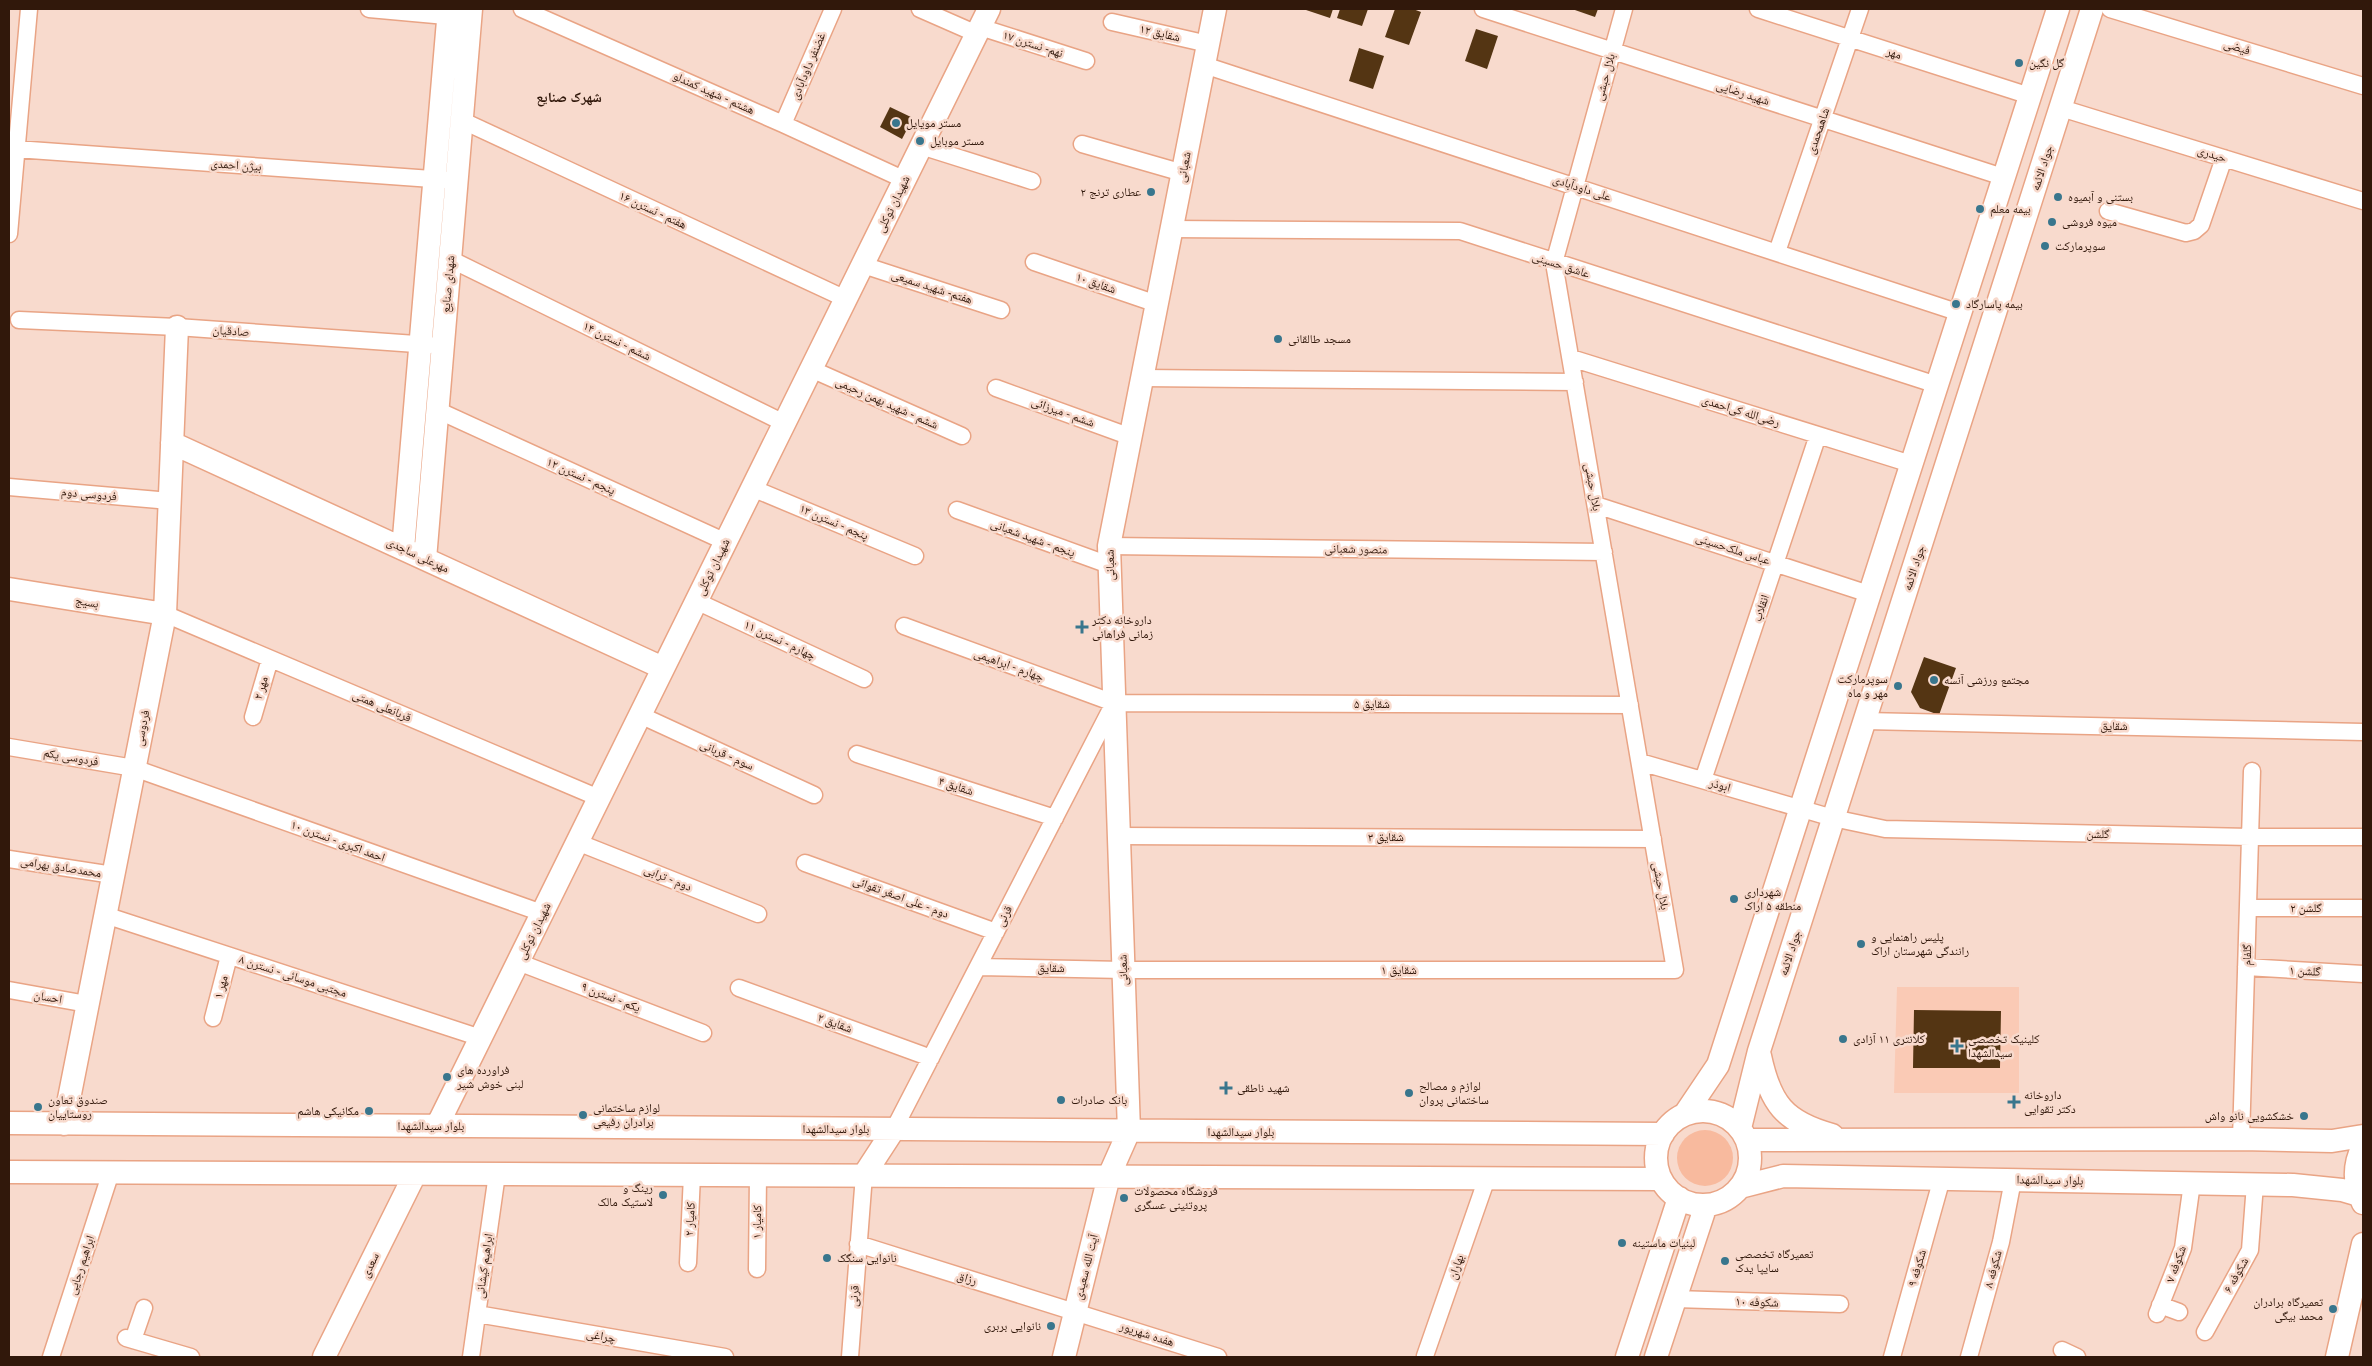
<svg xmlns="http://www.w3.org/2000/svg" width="2372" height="1366" font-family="'Open Sans','Noto Naskh Arabic',sans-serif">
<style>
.built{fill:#facab5}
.green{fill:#f8ba9e}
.building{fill:#543513}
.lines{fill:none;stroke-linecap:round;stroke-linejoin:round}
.street-casing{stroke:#e9a485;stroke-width:19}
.secondary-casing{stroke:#e9a485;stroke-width:25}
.street{stroke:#fff;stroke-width:16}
.secondary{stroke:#fff;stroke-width:22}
.poi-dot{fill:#39768d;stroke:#f8dacd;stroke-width:2}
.labels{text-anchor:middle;stroke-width:5;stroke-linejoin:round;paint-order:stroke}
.street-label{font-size:12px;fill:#31180b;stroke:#f8dacd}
.poi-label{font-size:12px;fill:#31180b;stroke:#f8dacd;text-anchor:start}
.neighbourhood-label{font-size:14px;font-weight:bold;fill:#31180b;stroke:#f8dacd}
</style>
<rect width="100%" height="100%" fill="#f8dacd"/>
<path class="built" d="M1897 987H2019V1093H1894Z"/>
<path class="green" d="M1677 1158a28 28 0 1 1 56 0a28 28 0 1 1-56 0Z"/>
<path class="building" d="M1306 9H1333L1330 18 1306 10Z
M1340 9H1368L1362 26 1337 18Z
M1395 9H1413L1421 12 1409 45 1385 37Z
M1572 9H1598L1595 17Z
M1476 29 1498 36 1487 69 1465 61Z
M1359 48 1384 56 1373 89 1349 81Z
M890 107 913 118 902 139 880 127Z
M1924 657 1956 668 1939 715 1920 708 1911 692Z
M1914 1010 2001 1011 2000 1068H1913Z"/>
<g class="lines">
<g class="street-casing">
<path id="street" d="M369 9 457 17
M522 9 783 124 905 180
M920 9 977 34
M1483 9 2003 177
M1758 9 2030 96
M2110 9 2363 86
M1112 22 1208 44
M980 27 1086 61
M1204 65 1960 313
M2061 108 2363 201
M461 120 846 299
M783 124 833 9
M1082 144 1183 173
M921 146 1032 181
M16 149 446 180
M2108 211 2186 233 2194 231 2201 225 2224 158
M1172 229 1460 231 1937 385
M9 234 29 9
M1777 252 1860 9
M450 259 784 423
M1034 262 1157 304
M863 265 1001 310
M19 320 177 327 430 345
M1571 358 1911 464
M811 369 962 436
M1142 378 1575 382
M996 388 1131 437
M437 410 726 542
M9 487 170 501
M752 488 915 556
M1596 505 1869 594
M957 510 1109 565
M1109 546 1604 552
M696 601 864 679
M165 614 599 798
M904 626 1114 703 1630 705
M640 715 814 795
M253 717 270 659
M1865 721 2363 732
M9 747 134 768 542 913
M857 754 1055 818
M1640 762 1833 818 1885 829 2250 837H2363
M1703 780 1818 435
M1119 836 1653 839
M577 842 758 914
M9 859 113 875
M805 863 996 932
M2248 908H2363
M105 915 481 1038
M518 962 703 1033
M978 967 1123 970H1675L1554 263 1624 9
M2246 967 2363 974
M739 988 931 1058
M9 990 87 1004
M213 1018 229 956
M894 1129 1113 705
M2241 1139 2252 771
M858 1244 1218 1357
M688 1263 692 1175
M757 1269 758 1175
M1675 1299 1840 1304
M2160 1305 2179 1312
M477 1314 725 1357
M2157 1314 2183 1248 2192 1183
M2205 1332 2250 1250 2255 1184
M126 1338 191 1357
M133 1340 144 1308
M2062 1350 2077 1357
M1425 1356 1487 1178
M51 1357 111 1172
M471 1357 497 1174
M850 1357 864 1175
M1892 1357 1942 1178
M1969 1357 2001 1242 2013 1180"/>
</g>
<g class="secondary-casing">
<path id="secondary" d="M172 443 663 668
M403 549 449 9
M425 559 471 9
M9 589 165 614
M1760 1056C1770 1103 1784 1122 1832 1135
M1656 1158a47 47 0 1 1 94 0a47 47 0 1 1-94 0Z
M1685 1114 1718 1065 2058 9
M9 1123 1663 1134
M64 1124 165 614 177 327
M437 1126 989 9
M1740 1128 1759 1051 2092 9
M1747 1140 2241 1139 2332 1141 2363 1136
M2363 1147C2353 1165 2354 1185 2363 1203
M9 1172 1661 1179
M864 1175 894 1129
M1740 1187 1783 1176 2293 1185 2342 1190 2359 1195
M324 1357 415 1174
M1064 1357 1109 1176 1129 1131 1109 546 1215 9
M1627 1357 1679 1198
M1656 1357 1706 1205
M2337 1357 2363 1244"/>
</g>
<use href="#street" class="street"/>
<use href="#secondary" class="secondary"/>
</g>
<g class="poi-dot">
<circle cx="2019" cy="63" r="5"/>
<circle cx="896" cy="123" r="5"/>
<circle cx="920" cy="141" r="5"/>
<circle cx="1151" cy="192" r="5"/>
<circle cx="2058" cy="197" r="5"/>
<circle cx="1980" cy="209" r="5"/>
<circle cx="2052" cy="222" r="5"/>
<circle cx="2045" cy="246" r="5"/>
<circle cx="1956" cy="304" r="5"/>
<circle cx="1278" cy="339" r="5"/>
<path d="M1079.5 619.5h5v5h5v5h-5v5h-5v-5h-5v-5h5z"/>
<circle cx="1934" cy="680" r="5"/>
<circle cx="1898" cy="686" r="5"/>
<circle cx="1734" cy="899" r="5"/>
<circle cx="1861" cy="944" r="5"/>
<circle cx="1843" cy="1039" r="5"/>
<path d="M1954.5 1038.5h5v5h5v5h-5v5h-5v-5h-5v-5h5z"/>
<circle cx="447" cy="1077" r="5"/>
<path d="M1223.5 1080.5h5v5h5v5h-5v5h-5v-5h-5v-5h5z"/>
<circle cx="1409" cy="1093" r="5"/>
<circle cx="1061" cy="1100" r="5"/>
<path d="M2011.5 1094.5h5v5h5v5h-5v5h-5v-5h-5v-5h5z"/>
<circle cx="38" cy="1107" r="5"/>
<circle cx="369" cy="1111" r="5"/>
<circle cx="583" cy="1115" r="5"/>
<circle cx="2304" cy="1116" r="5"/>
<circle cx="663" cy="1195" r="5"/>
<circle cx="1124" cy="1198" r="5"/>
<circle cx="1622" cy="1243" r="5"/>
<circle cx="827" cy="1258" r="5"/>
<circle cx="1725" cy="1261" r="5"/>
<circle cx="2333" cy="1309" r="5"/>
<circle cx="1051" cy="1326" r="5"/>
</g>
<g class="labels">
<g class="street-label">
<text transform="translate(1160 33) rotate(13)" y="4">شقایق ۱۲</text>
<text transform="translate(1033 44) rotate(18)" y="4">نهم- نسترن ۱۷</text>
<text transform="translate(2237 47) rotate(17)" y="4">فیضی</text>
<text transform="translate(1894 53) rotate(18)" y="4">مهر</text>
<text transform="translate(808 66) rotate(-67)" y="4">غضنفر داودآبادی</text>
<text transform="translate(1605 77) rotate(-75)" y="4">بلال حبشی</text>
<text transform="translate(714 93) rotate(24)" y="4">هشتم - شهید کمندلو</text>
<text transform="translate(1743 93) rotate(18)" y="4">شهید رضایی</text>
<text transform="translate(1818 131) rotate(-71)" y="4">شاهمحمدی</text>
<text transform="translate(2212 154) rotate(17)" y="4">حیدری</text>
<text transform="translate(236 165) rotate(4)" y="4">بیژن احمدی</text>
<text transform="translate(1184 167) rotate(-79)" y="4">شعبانی</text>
<text transform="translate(2042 168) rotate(-72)" y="4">جواد الائمه</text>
<text transform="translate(1582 188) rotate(18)" y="4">علی داودآبادی</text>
<text transform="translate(893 204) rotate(-64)" y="4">شهیدان توکلی</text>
<text transform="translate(653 210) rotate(25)" y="4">هفتم - نسترن ۱۶</text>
<text transform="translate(1561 265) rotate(18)" y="4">عاشق حسینی</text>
<text transform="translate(1096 283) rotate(19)" y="4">شقایق ۱۰</text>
<text transform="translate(448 284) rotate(-85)" y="4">شهدای صنایع</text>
<text transform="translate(932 287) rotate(18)" y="4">هفتم- شهید سمیعی</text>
<text transform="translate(231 331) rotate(4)" y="4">صادقیان</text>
<text transform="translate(617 341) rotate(26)" y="4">ششم - نسترن ۱۴</text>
<text transform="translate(887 403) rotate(24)" y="4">ششم - شهید بهمن رحیمی</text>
<text transform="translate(1741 411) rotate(17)" y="4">رضی‌الله کی‌احمدی</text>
<text transform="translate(1063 412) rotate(20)" y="4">ششم - میرزائی</text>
<text transform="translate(581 476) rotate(24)" y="4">پنجم - نسترن ۱۲</text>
<text transform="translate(1593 487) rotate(80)" y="4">بلال حبشی</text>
<text transform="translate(89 494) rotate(5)" y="4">فردوسی دوم</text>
<text transform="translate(834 522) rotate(23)" y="4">پنجم - نسترن ۱۳</text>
<text transform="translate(1033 538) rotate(20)" y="4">پنجم - شهید شعبانی</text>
<text transform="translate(1356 549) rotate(1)" y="4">منصور شعبانی</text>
<text transform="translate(1733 549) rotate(18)" y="4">عباس ملک‌حسینی</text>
<text transform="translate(418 555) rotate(25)" y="4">مهرعلی ساجدی</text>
<text transform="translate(1110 565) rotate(-91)" y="4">شعبانی</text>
<text transform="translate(713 567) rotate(-64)" y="4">شهیدان توکلی</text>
<text transform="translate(1914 568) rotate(-72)" y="4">جواد الائمه</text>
<text transform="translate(87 602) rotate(9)" y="4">بسیج</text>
<text transform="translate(1761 608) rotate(-72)" y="4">انقلاب</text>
<text transform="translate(780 640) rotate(25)" y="4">چهارم - نسترن ۱۱</text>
<text transform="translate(1009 665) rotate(20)" y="4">چهارم - ابراهیمی</text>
<text transform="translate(261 688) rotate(-74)" y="4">مهر ۲</text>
<text x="1372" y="708">شقایق ۵</text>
<text transform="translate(382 706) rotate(23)" y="4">قربانعلی همتی</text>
<text transform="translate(2114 726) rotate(1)" y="4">شقایق</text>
<text transform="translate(142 728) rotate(-79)" y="4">فردوسی</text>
<text transform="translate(727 755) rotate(24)" y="4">سوم - قربانی</text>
<text transform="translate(71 757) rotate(10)" y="4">فردوسی یکم</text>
<text transform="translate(1720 785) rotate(16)" y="4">ابوذر</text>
<text transform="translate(956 786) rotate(18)" y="4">شقایق ۴</text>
<text transform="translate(2098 834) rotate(1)" y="4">گلشن</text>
<text x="1386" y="841">شقایق ۳</text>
<text transform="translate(338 841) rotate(20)" y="4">احمد اکبری - نسترن ۱۰</text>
<text transform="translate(61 867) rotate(9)" y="4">محمدصادق بهرامی</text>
<text transform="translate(668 878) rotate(22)" y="4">دوم - ترابی</text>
<text transform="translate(1661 886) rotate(80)" y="4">بلال حبشی</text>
<text transform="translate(901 897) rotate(20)" y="4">دوم - علی اصغر تقوائی</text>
<text x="2306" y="912">گلشن ۲</text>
<text transform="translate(1004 916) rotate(-63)" y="4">قرنی</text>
<text transform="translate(534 931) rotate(-64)" y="4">شهیدان توکلی</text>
<text transform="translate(1790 953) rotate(-72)" y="4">جواد الائمه</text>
<text transform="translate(2247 955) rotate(-89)" y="4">گلفام</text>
<text transform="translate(1051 968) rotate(1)" y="4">شقایق</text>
<text transform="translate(1123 970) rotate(-92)" y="4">شعبانی</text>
<text x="1399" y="974">شقایق ۱</text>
<text transform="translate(2305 971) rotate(3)" y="4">گلشن ۱</text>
<text transform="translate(293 976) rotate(18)" y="4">مجتبی موسائی - نسترن ۸</text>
<text transform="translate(221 987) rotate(-75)" y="4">مهر ۱</text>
<text transform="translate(48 997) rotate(10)" y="4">احسان</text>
<text transform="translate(611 997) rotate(21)" y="4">یکم - نسترن ۹</text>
<text transform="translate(835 1023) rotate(20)" y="4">شقایق ۲</text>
<text x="431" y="1130">بلوار سیدالشهدا</text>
<text x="836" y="1133">بلوار سیدالشهدا</text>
<text x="1241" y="1136">بلوار سیدالشهدا</text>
<text transform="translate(2050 1180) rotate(1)" y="4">بلوار سیدالشهدا</text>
<text transform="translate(690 1219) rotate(-87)" y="4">کامیار ۲</text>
<text transform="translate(757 1222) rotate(-89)" y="4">کامیار ۱</text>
<text transform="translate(2176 1264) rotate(-70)" y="4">شکوفه ۷</text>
<text transform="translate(81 1265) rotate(-72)" y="4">ابراهیم رجایی</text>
<text transform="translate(370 1265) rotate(-64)" y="4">سعدی</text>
<text transform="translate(484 1266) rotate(-82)" y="4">ابراهیم کیشانی</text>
<text transform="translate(1086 1267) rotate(-76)" y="4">آیت الله سعیدی</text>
<text transform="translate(1456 1267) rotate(-71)" y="4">بهاران</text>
<text transform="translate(1917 1268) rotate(-74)" y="4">شکوفه ۹</text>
<text transform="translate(1993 1269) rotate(-75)" y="4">شکوفه ۸</text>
<text transform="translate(2236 1275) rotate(-61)" y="4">شکوفه ۶</text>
<text transform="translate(967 1278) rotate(17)" y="4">رزاق</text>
<text transform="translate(854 1296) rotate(-86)" y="4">قرنی</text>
<text transform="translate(1757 1302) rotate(2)" y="4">شکوفه ۱۰</text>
<text transform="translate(1147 1334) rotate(18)" y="4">هفده شهریور</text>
<text transform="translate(601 1336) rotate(10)" y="4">چراغی</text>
</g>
<g class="poi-label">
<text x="2029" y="67">گل نگین</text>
<text x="906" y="127">مستر مویایل</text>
<text x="930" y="145">مستر موبایل</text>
<text x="1141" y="196" text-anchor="end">عطاری ترنج ۲</text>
<text x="2068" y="201">بستنی و آبمیوه</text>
<text x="1990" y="213">بیمه معلم</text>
<text x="2062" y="226">میوه فروشی</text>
<text x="2055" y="250">سوپرمارکت</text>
<text x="1966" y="308">بیمه پاسارگاد</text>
<text x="1288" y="343">مسجد طالقانی</text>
<text x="1092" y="624">داروخانه دکتر<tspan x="1092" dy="14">زمانی فراهانی</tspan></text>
<text x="1888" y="683" text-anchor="end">سوپرمارکت<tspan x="1888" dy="14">مهر و ماه</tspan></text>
<text x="1944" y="684">مجتمع ورزشی آنسه</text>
<text x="1744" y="896">شهرداری<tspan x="1744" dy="14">منطقه ۵ اراک</tspan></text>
<text x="1871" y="941">پلیس راهنمایی و<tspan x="1871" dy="14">رانندگی شهرستان اراک</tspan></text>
<text x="1853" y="1043">کلانتری ۱۱ آزادی</text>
<text x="1968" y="1043">کلینیک تخصصی<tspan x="1968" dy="14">سیدالشهدا</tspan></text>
<text x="457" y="1074">فراورده های<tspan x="457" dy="14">لبنی خوش شیر</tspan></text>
<text x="1419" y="1090">لوازم و مصالح<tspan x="1419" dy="14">ساختمانی پروان</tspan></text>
<text x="1237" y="1092">شهید ناطقی</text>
<text x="2024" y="1099">داروخانه<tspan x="2024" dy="14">دکتر تقوایی</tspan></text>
<text x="48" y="1104">صندوق تعاون<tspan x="48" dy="14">روستاییان</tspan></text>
<text x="1071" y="1104">بانک صادرات</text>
<text x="593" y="1112">لوازم ساختمانی<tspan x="593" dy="14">برادران رفیعی</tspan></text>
<text x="359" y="1115" text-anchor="end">مکانیکی هاشم</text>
<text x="2294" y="1120" text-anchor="end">خشکشویی نانو واش</text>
<text x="653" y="1192" text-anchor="end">رینگ و<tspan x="653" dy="14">لاستیک مالک</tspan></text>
<text x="1134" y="1195">فروشگاه محصولات<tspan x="1134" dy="14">پروتئینی عسگری</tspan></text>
<text x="1632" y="1247">لبنیات ماستینه</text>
<text x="1735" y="1258">تعمیرگاه تخصصی<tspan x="1735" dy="14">سایپا یدک</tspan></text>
<text x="837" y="1262">نانوایی سنگک</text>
<text x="2323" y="1306" text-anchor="end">تعمیرگاه برادران<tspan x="2323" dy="14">محمد بیگی</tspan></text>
<text x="1041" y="1330" text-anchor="end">نانوایی بربری</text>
</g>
<g class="neighbourhood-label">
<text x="569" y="102">شهرک صنایع</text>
</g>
</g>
<rect width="2372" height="1366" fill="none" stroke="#31180b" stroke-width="20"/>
</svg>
